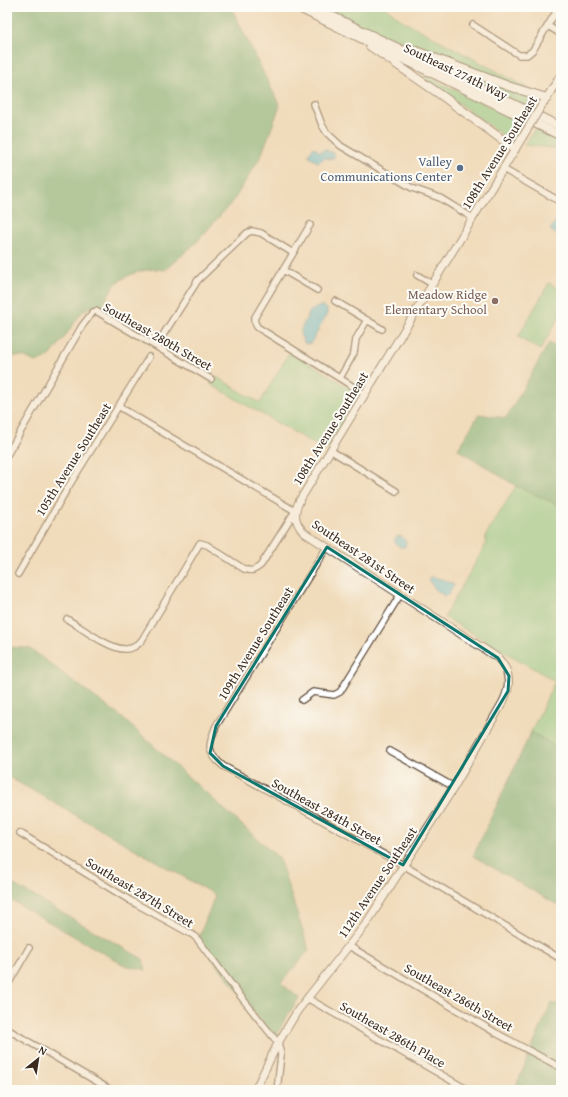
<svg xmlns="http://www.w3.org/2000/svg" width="568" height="1097" font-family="'Gentium Book Plus',serif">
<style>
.green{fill:#84ce8b;stroke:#607c54}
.forest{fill:#6bb177;stroke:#536e4a}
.water{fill:#5bc0d9;stroke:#4b757c}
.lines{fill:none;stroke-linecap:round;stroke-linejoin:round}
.minor-casing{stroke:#564535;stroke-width:8}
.tertiary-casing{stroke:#564535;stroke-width:9}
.secondary-casing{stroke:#564535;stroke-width:10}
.minor{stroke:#fff;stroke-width:5.5}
.tertiary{stroke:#fff;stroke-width:7}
.secondary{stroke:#fff;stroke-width:8}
.tertiary-bridge-casing{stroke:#564535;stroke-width:9;stroke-linecap:butt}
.tertiary-bridge{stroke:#fff;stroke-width:7}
.marked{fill:none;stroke:#0f766e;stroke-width:3;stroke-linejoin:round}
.service-dot{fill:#5c6f8a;stroke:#fdfcf7;stroke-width:1.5}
.education-dot{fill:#8d6e63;stroke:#fdfcf7;stroke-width:1.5}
.labels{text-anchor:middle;stroke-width:4;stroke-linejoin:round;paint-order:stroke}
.street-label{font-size:13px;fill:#3b2a1e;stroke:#fdfcf7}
.service-label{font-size:13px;fill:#4e5e75;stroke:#fdfcf7;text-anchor:end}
.education-label{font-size:13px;fill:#785e54;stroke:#fdfcf7;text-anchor:end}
</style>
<rect width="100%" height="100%" fill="#fdfcf7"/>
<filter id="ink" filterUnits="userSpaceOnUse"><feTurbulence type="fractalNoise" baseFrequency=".025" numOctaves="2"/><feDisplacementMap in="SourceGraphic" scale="8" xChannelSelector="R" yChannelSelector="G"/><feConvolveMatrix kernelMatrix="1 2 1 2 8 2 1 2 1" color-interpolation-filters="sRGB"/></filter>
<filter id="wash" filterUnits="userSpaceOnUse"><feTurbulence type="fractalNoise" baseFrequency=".012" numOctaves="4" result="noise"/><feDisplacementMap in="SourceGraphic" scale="16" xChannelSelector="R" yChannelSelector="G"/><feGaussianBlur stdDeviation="0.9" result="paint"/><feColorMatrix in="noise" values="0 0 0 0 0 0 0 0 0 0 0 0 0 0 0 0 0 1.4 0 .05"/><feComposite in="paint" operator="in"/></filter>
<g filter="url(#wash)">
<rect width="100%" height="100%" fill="#f0dbba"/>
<path class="green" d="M325 7H386L400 19 531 90 524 89 380 34Z
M434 61 532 97 537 100 536 101 531 109Z
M425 75 523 123 512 142 424 78Z
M535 129 561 141V151L552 148 524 145Z
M549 283 561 290V314L540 350 518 337Z
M290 351 358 393V397L326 451 210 384 215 376 260 403Z
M516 486 561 506V750L531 732 555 681 444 617 485 546 486 535Z"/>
<path class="forest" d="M7 7H231L280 106 261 156 234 200 196 243 165 270C150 267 127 273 116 284 110 290 106 301 101 308L93 306 83 311 64 338 51 355 44 360 35 362 25 357 19 356 7 357Z
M549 343 561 349V506L516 486 458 449 479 414 506 418Z
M7 647 29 648 119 715 279 858 309 950 281 983 299 998 284 1021 275 1039 198 940 215 895 7 776Z
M531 732 561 750V907L473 856Z
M7 881 143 959 146 970 124 965 7 898Z
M551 1003 561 1005V1090H515L518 1081Z"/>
<path class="water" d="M314 147 320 152 324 149 333 153 335 157 331 159 325 158 318 162 312 159 308 154Z
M561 212V234L558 236 550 230 555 222 560 224 556 220Z
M320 306H322L327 309V314L311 343 305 344 300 334 302 327 310 311Z
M398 536C402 536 406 539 406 544L405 547H400L395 543 394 539Z
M429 577C437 577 448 580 454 585L448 595 444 596 436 590 429 581Z"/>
</g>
<g filter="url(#ink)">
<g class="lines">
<g class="minor-casing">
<path id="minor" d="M473 25 519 55H527L533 50 559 7
M548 26 561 34
M314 104 322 125 327 133 341 146 412 188 440 198 473 218
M503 169 561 202
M310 225 255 317 254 320 257 327 365 394
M283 270 317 290
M417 275 432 284
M335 301 382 329
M156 346 198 280 247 233 252 231 261 233 293 253
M340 378 354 353 356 339 367 320
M330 450 396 491
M7 455 82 326 93 312 96 311 101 314 211 379
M327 547 216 726C208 745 206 752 223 766L403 865 561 959
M18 574 67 489 149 357
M67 619C82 628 110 650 126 649 133 649 138 645 142 640L200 543 207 545 244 569C252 572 255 570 261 565L295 511 118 406
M302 700 313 692 334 695 340 692 400 595
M390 751 454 787
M20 833 131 901 193 935 198 940 234 988 278 1043 281 1055 277 1090
M349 946 496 1033 558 1066
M7 986 29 948
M307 998 468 1090
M7 1029 111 1090"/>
</g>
<g class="tertiary-casing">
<path id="tertiary" d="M544 102 561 75
M255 1090 278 1043 298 1010 366 924 454 787 503 702C511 686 511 671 498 658L305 533C294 523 293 513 300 500L522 138"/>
</g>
<g class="secondary-casing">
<path id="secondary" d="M297 7 561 136
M313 7 561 127
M370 46 441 95 515 149
M408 48 508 86 547 98"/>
</g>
<use href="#minor" class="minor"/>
<use href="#tertiary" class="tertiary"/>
<use href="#secondary" class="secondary"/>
<g class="tertiary-bridge-casing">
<path id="tertiary-bridge" d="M522 138 542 105"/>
</g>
<use href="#tertiary-bridge" class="tertiary-bridge"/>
</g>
</g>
<path d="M0 0H568V1097H0ZM327 547 498 658 509 676 508 691 403 865 223 766 210 753 216 726Z" fill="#f0dbba" fill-opacity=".55" fill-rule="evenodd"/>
<path class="marked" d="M327 547 498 658 509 676 508 691 403 865 223 766 210 753 216 726Z"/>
<circle class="service-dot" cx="460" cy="168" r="4"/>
<circle class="education-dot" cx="495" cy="301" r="4"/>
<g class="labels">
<g class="street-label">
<text transform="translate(456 71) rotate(26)" y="5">Southeast 274th Way</text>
<text transform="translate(499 152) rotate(-58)" y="5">108th Avenue Southeast</text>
<text transform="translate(158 336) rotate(30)" y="5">Southeast 280th Street</text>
<text transform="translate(330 428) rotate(-58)" y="5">108th Avenue Southeast</text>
<text transform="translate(73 459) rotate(-58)" y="5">105th Avenue Southeast</text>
<text transform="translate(364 556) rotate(34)" y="5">Southeast 281st Street</text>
<text transform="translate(255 643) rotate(-58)" y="5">109th Avenue Southeast</text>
<text transform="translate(327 811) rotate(29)" y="5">Southeast 284th Street</text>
<text transform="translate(377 882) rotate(-56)" y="5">112th Avenue Southeast</text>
<text transform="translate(140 892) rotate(31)" y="5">Southeast 287th Street</text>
<text transform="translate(459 997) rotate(30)" y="5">Southeast 286th Street</text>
<text transform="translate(393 1034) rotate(30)" y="5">Southeast 286th Place</text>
</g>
<g class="service-label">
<text x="452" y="166">Valley<tspan x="452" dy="15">Communications Center</tspan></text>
</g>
<g class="education-label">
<text x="487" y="299">Meadow Ridge<tspan x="487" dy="15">Elementary School</tspan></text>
</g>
</g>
<rect width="568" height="1097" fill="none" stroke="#fdfcf7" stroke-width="24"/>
<g transform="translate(38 1059) rotate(30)" stroke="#fdfcf7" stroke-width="3" paint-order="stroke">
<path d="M0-3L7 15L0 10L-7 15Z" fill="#3b2a1e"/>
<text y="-6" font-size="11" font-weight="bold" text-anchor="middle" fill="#3b2a1e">N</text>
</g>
</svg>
